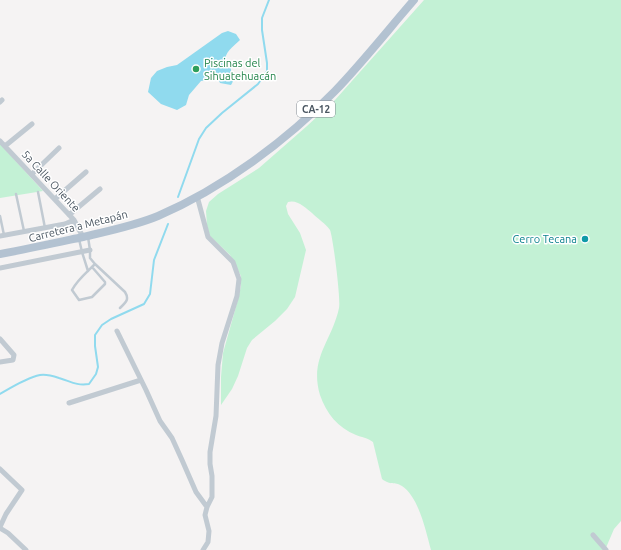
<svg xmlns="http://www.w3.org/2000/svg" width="621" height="550" font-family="Ubuntu,sans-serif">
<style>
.green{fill:#c3f1d5}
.water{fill:#90daee}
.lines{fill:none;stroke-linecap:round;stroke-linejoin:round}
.stream{stroke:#90daee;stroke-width:2}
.service{stroke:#c1cad2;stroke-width:2.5}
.minor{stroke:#c1cad2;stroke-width:5}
.primary{stroke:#b3c2d1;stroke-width:8}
.leisure-dot{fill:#2e9e5b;stroke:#fff;stroke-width:1.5}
.culture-dot{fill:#0f9aa8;stroke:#fff;stroke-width:1.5}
.labels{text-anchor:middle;stroke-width:3;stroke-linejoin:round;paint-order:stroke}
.shield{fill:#fff;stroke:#808990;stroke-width:1}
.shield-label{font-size:10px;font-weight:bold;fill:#4a5661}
.leisure-label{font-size:11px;fill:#27864d;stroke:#fff;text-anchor:start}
.street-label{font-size:11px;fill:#4a5661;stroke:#fff}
.culture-label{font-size:11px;fill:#0d838f;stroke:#fff;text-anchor:end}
</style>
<rect width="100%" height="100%" fill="#f5f3f3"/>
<path class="green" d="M424 0H621V521L614 529 605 550H431C426 532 419 497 402 486 394 481 391 486 382 479L373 442C368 438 361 437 356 435 338 428 326 413 320 395 309 358 332 341 339 308 341 300 333 237 330 230 326 224 317 218 312 213 306 208 297 199 288 202L286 206 288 214 300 233 306 250 295 297 287 309 275 321 252 340 247 348 238 376 232 389 221 405V377L223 353 237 303 241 286V276L230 255 210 236 207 226 206 211 209 202 218 194 259 168 307 126 335 100Z
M0 144 43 191 0 198Z"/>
<path class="water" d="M228 31 236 34 240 40C233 47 224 52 225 63L231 67V74L236 76 231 85 220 83 216 74 207 80 201 81 189 95 186 105 177 110 161 104 148 92 151 78 157 71 167 67 177 65 222 33Z"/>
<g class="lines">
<path class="stream" d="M178 197 199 139 206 128 222 113 258 84 267 71V63L262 30V18L269 0
M0 394C12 387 26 378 40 375 46 374 53 376 59 378 70 381 76 386 89 384L96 374 98 367 95 346V335L102 325 111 319 144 304 150 294 154 260 168 224"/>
<path class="service" d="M38 192 45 228
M16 194 24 231
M0 216 4 235
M88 237 90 250V258L95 264 125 292C130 300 125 303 120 308
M79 239 82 252 88 271
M92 267 105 282V284L92 297 79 300 72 290C77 280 87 272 95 264"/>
<path class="minor" d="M0 102 2 100
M0 141 74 220 83 237
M5 146 32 124
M32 174 59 148
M197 196 208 237 233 262 239 279 237 296 222 343 218 365 216 416 210 452V464L212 476V497L207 507 205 515 209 531 208 542 203 550
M55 199 86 172
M69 215 100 189
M0 236 65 224 74 220
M0 268 90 250
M117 331 146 390 160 421 172 438 182 460 196 492 207 507
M0 339 14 355 13 360 0 362
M69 403 141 380
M0 469 22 490 6 514 0 527
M0 528 8 533 26 550
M593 535 606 550"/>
<path class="primary" d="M0 254C28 249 55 243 83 237 108 231 134 226 158 216 223 188 286 141 335 91 362 63 388 30 414 0"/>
</g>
<circle class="leisure-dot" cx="196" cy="69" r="4"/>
<circle class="culture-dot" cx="585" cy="239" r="4"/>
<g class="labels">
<rect class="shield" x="297" y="101" width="38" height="16" rx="3"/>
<g class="shield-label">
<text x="316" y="113">CA-12</text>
</g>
<g class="leisure-label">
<text x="204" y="67">Piscinas del<tspan x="204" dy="13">Sihuatehuacán</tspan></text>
</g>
<g class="street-label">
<text transform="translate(51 181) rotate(47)" y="4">5a Calle Oriente</text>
<text transform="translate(78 226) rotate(-14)" y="4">Carretera a Metapán</text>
</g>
<g class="culture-label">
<text x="577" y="243">Cerro Tecana</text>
</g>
</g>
</svg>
